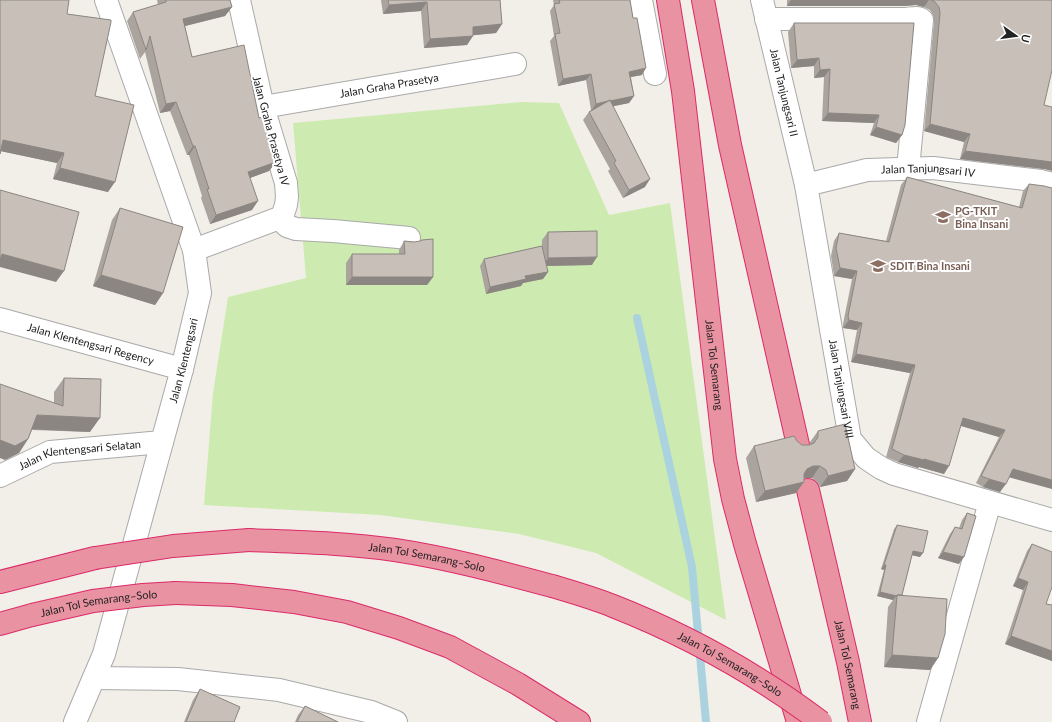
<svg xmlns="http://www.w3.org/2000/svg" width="1052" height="722" font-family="Lato,sans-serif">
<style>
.grass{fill:#cdebb0}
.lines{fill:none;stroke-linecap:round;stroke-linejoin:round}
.stream{stroke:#aad3df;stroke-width:8}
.street-casing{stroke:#a9a9a9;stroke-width:24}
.highway-casing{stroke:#dc2a67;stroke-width:24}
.street{stroke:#fff;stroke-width:22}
.highway{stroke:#e892a2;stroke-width:22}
.highway-bridge-casing{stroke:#dc2a67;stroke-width:24;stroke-linecap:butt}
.highway-bridge{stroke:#e892a2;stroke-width:22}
.wall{fill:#aba49e}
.shaded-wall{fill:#8b8681}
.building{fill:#c7bfb8;stroke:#8b8681}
.labels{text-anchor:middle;stroke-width:4;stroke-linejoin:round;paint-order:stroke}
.street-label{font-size:11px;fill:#222;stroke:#fff}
.education-label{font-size:11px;font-weight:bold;fill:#785e54;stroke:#fff;text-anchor:start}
</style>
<rect width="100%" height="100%" fill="#f2efe9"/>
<path class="grass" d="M521 102 559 103 609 215 670 203 726 620 596 553 519 534 380 515 204 505 213 393 228 297 306 278 293 123Z"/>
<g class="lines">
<path class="stream" d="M637 318 692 567 706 722"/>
<g class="street-casing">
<g id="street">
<path d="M641 0 655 74"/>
<path id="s1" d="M762 0 806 185 850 439 866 458 881 468 894 474 1052 520"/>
<path d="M766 19H905C910 19 918 16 922 20L908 169"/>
<path id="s2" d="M263 107 515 64"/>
<path id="s3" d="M806 185 867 170 933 168 1041 181 1052 184"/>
<path d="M282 217 284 223 287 226 296 229 333 231 409 238"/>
<path d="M194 250 282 217 286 205 287 197 286 183 263 107 239 0"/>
<path id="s4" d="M0 319 182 369"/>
<path id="s5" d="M0 476 50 452 162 442"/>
<path d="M94 678 178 679 279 690 371 712 396 722"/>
<path id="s6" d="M75 722 104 654 182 369 200 293 194 250 106 0"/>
<path d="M928 722 990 502"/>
</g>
</g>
<g class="highway-casing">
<g id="highway">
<path id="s7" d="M668 0 683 91 725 459 733 499 745 544 798 722"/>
<path d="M703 0 730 145 798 445"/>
<path id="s8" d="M808 490 848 662 860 722"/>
<path id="s9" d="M249 540C297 542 346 543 395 550 448 558 500 572 552 586"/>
<path d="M0 582 95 558"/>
<path d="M176 593 232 595 294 602 347 612 399 628 450 647 518 684 579 722"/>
<path d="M0 624 32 615"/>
</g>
</g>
<use href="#street" class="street"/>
<use href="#highway" class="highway"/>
<g class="highway-bridge-casing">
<g id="highway-bridge">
<path d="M95 558 173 546 249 540"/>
<path id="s10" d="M552 586C572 592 593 598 613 606 687 635 758 675 821 722"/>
<path id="s11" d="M32 615 93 601 143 595 176 593"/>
</g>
</g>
<use href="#highway-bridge" class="highway-bridge"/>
</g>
<path class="wall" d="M0 0 67 14 95 96 108 192 53 179 57 163 1 151 0 154Z
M157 0H230L232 7 225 16 185 26 192 57 259 118 276 162 269 171 250 178 252 210 210 224 201 198 202 196 189 155H187L170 111 160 113 145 52 140 59 127 21 133 12 158 5Z
M381 0H500L502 24 496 33 473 35 467 45 424 48 421 11 383 14Z
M553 0H630L642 75 631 77 634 96 629 103 613 106 645 187 623 198 608 171 610 169 583 120 589 112 591 110 586 80 558 86 550 41 554 36 550 11 554 5Z
M787 0H1052L1044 105V169L960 159 964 142 924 131 934 21 933 15 930 10 924 7 916 5 905 6H787Z
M794 23 902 135 896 143 870 135 874 123 822 121 824 77 814 78V66L791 68 788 32Z
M907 177 1019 207 1023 191 1029 184 1009 477 1000 492 983 487 976 483 999 437 961 426 944 474 919 467 918 468 898 462 886 457 910 373 851 362 857 330 843 328V324L852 279 834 276 831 256 834 241 839 233 886 241 901 185Z
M120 208 163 293 155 305 93 286 112 220Z
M548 232 592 265 546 266 548 272 543 279 523 283 521 286 486 294 480 266 484 259 542 246V240Z
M404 241 414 242 433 277 427 285H346V263L352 254H399V250Z
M64 378 90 432 32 430 28 439 19 453 5 460 54 403V392Z
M818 431 855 469 847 481 820 487 817 482 812 478H805L796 493 756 502 746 458 754 446 797 441 802 445H810V442Z
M967 513 959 564 938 558 950 534 955 527 959 528 962 520Z
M897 525 920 557 912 555 902 595 938 658 930 670 884 667 888 607 893 600 877 596 884 570 881 569 894 529Z
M1032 544 1046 604 1052 605V661L1005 644 1023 590 1013 586 1027 551Z
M200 689 234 722H184L193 700Z
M305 706 338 722H295L298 715Z"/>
<path class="shaded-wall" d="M791 0H929L924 7 916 5 905 6H787Z
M427 2 421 11 383 14 389 5Z
M232 7 225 16 177 28 183 19Z
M502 24 496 33 466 36 473 27Z
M473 36 467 45 424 48 430 39Z
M819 58 814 66 791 68 797 60Z
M646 68 642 75 625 78 629 72Z
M830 69 824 77 814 78 820 70Z
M591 74 586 80 558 86 563 79Z
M634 96 629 103 591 111 596 104Z
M176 102 170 111 160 113 166 104Z
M828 113 879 115 874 123 822 121Z
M930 124 970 134 964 142 924 131Z
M876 127 902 135 896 143 870 135Z
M3 140 64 153 57 163 0 151Z
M193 146H195L189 155H187Z
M965 151 1050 161 1052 162V171L1044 169 960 159Z
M276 162 269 171 242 181 248 172Z
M60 168 115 182 108 192 53 179Z
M650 179 645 187 623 198 629 190Z
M258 201 252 210 210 224 216 215Z
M2 254 64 271 56 282 0 267V256Z
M597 257 592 265 543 266 548 258Z
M840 268 857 271 852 279 834 276Z
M548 272 543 279 523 283 521 286 486 294 490 287 525 276Z
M101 275 163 293 155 305 93 286Z
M352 277H433L427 285H346Z
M849 320 862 323 857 330 843 328Z
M856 354 915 365 910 373 851 362Z
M37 415 100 418 90 432 27 429Z
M963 418 1005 430 999 437 958 425Z
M28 439 19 453 5 460 0 458V440Z
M904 455 924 459 949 466 944 474 919 467 918 468 898 462Z
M813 466H820L812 478H805L799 481 807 469Z
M855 469 847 481 820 487 828 476Z
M1013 469 1052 480V489L1008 477Z
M989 479 1006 484 1000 492 983 487Z
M804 482 796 493 756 502 765 491Z
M913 551 923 553 920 557 911 555Z
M943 552 964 557 959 564 938 558Z
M884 565H886L884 570 881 569Z
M1018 578 1028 582 1023 590 1013 586Z
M880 592 896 596 893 600 877 596Z
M1011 636 1052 651V661L1005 644Z
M892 655 938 658 930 670 884 667Z"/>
<path class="building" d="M0 0H69L67 14 111 20V22L95 96 134 105 115 182 60 168 64 153 3 140 0 154Z
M166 0H230L232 7 183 19 192 57 244 45 259 118 262 117 276 162 248 172 258 201 216 215 207 189H209L195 146H193L176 102 166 104 150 36 146 50 133 12 166 2Z
M388 0H500L502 24 473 27V36L430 39 427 2 389 5Z
M559 0H630L633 18H637L646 68 629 72 634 96 610 101V100L608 101 596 104 591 74 563 79 555 34 560 33 554 4 560 3Z
M931 0H1052V70L1044 105 1052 107V162L965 151 970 134 930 124 940 13 939 7 935 2Z
M794 23H914L905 125 902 135 876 127 879 115 828 113 830 69 820 70 819 58 797 60Z
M610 100 650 179 629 190 614 163 616 161 589 112Z
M907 177 1022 208 1029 184 1044 186 1052 188V480L1013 469 1006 484 989 479 981 476 1005 430 963 418 949 466 924 459V460L904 455 892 449 915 365 856 354 862 323 849 320 848 316 857 271 840 268 836 248 839 233 889 242Z
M0 190 79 212 64 271 2 254 0 260Z
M120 208 183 227 163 293 101 275Z
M597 231V257L548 258V232Z
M433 239V277H352V254H405L404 241 414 242 420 241 422 240Z
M542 246 548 272 525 276 526 279 490 287 484 259Z
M64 378 101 379 100 418 37 415 28 439 15 446 0 440V384L63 406Z
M845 424 855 469 828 476 826 470 820 466H813L807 469 804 474V482L765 491 754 446 794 436 797 441 802 445H809L814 443 818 437V431Z
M967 513 976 516 964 557 943 552 955 527 962 529Z
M897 525 928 531 923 553 913 551 902 595H897V596L880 592 886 565H884Z
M1032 544 1052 552V587L1046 604 1052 605V651L1011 636 1028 582 1018 578Z
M897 595 947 599 945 634 938 658 892 655Z
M200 689 240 707 234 722H186Z
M305 706 338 722H297Z"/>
<defs>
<g id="school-bare" transform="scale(1.2)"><path d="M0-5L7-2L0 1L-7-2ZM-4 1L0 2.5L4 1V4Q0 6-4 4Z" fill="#8d6e63" stroke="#fff" stroke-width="2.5" paint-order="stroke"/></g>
</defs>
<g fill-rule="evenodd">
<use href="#school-bare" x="943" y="217"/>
<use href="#school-bare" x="878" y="266"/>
</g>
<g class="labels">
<g class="street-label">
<text dy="4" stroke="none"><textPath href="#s2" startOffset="128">Jalan Graha Prasetya</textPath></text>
<text dy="4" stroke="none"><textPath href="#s1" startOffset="95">Jalan Tanjungsari II</textPath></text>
<text transform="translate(271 131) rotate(75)" y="4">Jalan Graha Prasetya IV</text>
<text dy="4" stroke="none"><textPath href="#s3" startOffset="124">Jalan Tanjungsari IV</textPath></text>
<text dy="4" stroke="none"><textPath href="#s4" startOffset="94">Jalan Klentengsari Regency</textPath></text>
<text dy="4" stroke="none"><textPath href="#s6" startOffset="378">Jalan Klentengsari</textPath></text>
<text dy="4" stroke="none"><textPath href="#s7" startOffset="368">Jalan Tol Semarang</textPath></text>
<text dy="4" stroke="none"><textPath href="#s1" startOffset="397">Jalan Tanjungsari VIII</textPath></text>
<text dy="4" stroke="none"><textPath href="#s5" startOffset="84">Jalan Klentengsari Selatan</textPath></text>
<text dy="4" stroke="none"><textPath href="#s9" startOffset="179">Jalan Tol Semarang–Solo</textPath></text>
<text dy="4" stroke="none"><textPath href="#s11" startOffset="68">Jalan Tol Semarang–Solo</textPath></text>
<text dy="4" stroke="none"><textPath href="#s10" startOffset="195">Jalan Tol Semarang–Solo</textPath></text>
<text dy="4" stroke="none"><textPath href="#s8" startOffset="179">Jalan Tol Semarang</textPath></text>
</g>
<g class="education-label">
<text x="955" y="215">PG-TKIT<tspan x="955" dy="13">Bina Insani</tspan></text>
<text x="890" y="270">SDIT Bina Insani</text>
</g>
</g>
<g transform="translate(1016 36) rotate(104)" stroke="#ffffff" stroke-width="3" paint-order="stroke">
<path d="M0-3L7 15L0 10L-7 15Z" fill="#222222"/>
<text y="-6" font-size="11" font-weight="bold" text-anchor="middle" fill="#222222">U</text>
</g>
</svg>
